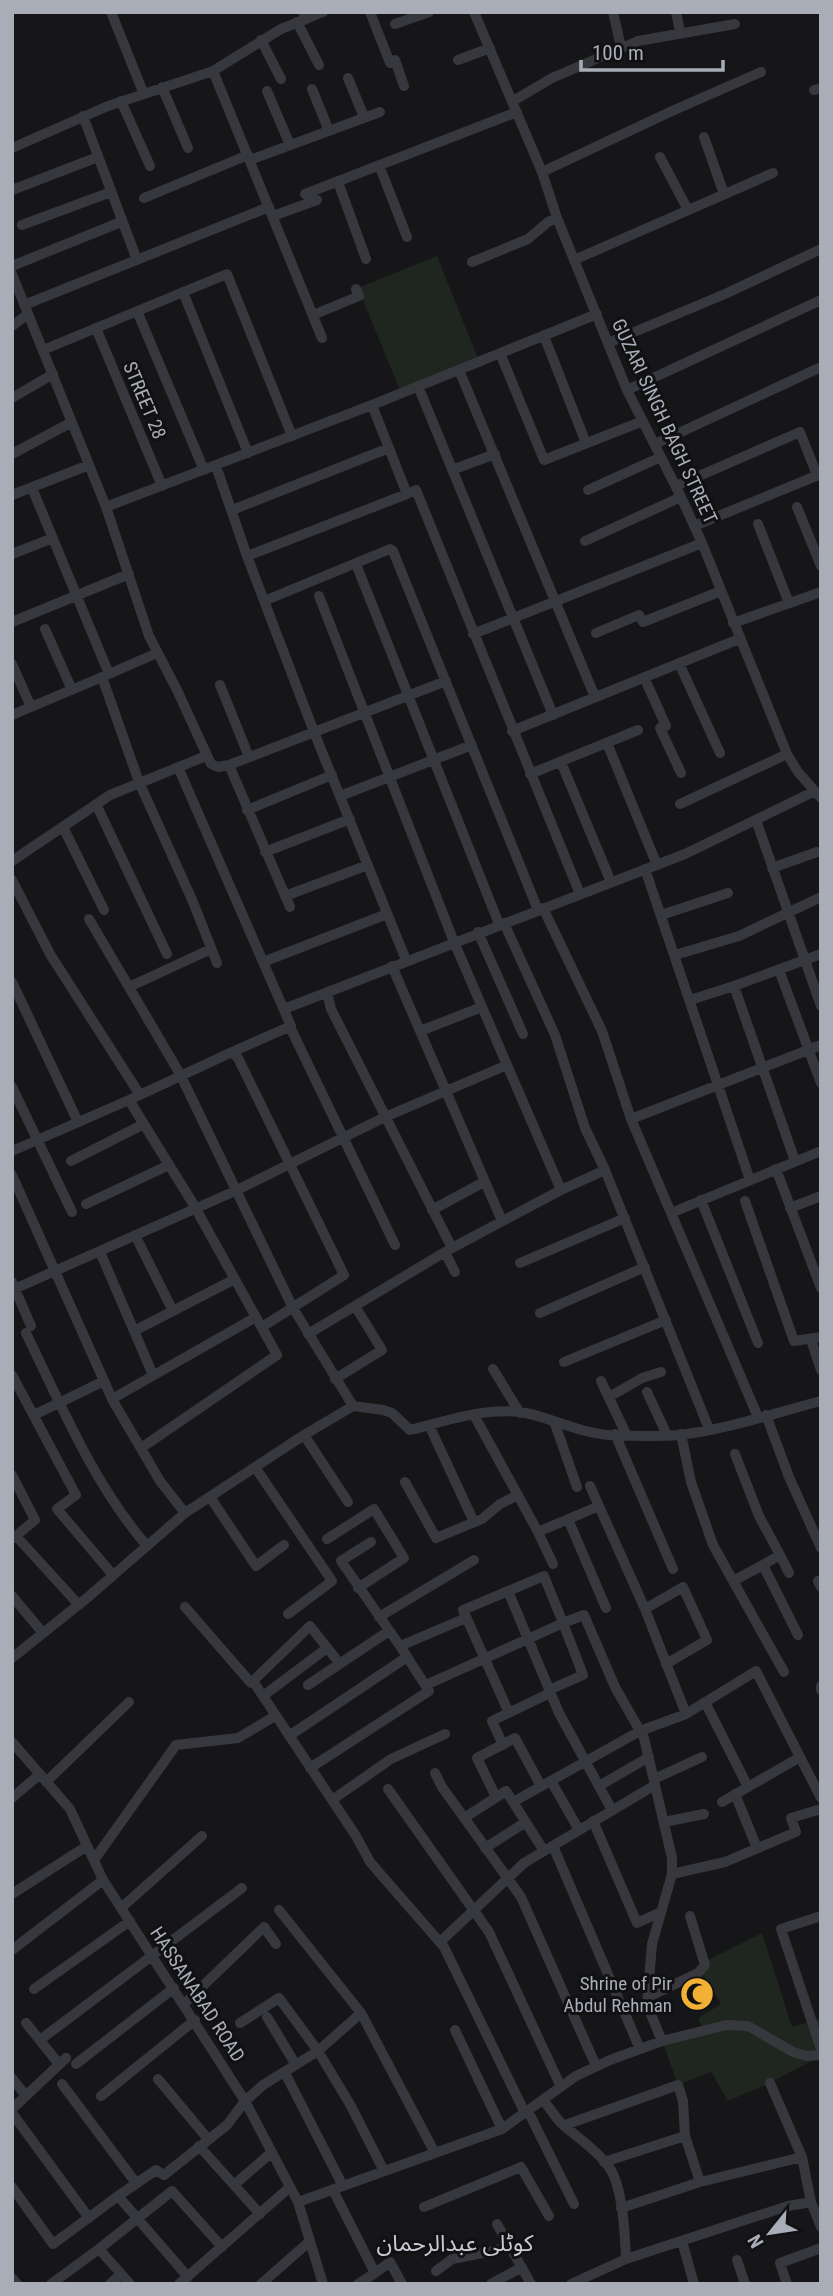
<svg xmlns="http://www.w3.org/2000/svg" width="833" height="2296" font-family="'Roboto Condensed','Noto Sans Arabic',sans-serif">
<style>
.green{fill:#1e261f}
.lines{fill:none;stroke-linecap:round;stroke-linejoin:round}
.minor{stroke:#37383d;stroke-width:10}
.labels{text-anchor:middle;stroke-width:6;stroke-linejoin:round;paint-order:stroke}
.street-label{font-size:19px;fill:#a8adb8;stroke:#111113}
.poi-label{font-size:19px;fill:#a8adb8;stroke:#111113;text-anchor:end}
.quarter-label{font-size:23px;fill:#c9ccd4;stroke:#111113}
</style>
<rect width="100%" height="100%" fill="#161618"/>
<path class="green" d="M437 256 479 361 401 393 358 288Z
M762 1933 792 2027 821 2018V2056L770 2083 728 2101 711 2072 678 2085 662 2041 703 2030 698 2018 721 2004 700 1971 704 1962Z"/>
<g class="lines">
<path class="minor" d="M111 12 143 92
M303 12 306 19 323 12
M370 12 390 63 395 60 404 86
M474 12 542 172 557 218 627 390 681 497 702 543 787 754 798 772 821 798
M613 12 621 47
M676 12 680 32
M297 22 319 65
M395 24 429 12
M261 40 281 79
M458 60 490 48
M213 71 322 338
M348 78 364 117
M162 87 188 148
M312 89 329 131
M814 90 821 88
M267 91 290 145
M121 101 150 166
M513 101 552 78 638 41 735 24
M83 116 137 260
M704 137 724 194
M12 148 108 106 213 71 281 29 306 19
M660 157 688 210
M250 160 380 112
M379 165 407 237
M542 172 672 111 761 72
M338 182 366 259
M12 190 98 157
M305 194 517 112
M144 198 248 155
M273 216 317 200
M22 225 111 192
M574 260 773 173
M472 262 528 239 548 222 557 218
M12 266 121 222
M12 274 106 507 149 636 177 690 211 764 218 767 229 765 446 681
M183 292 248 453
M24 305 269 207
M137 311 204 470
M313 315 359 296 356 289
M12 326 28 314
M96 328 162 486
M544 336 586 443
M608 343 725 294 821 249
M43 350 227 274 292 436
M500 353 544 460 643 421
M459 370 595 697
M418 386 553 715
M627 390 821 300
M12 398 53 374
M372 405 407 494 416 490 580 894
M655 444 821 367
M12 454 72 422
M452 470 495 454
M218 472 247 556 314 732 406 960
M676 486 800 432 817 475
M32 488 109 674 102 677 139 782 193 902 217 963
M588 490 661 457
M12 495 89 465
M106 507 372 405 597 314
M797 507 821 566
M232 510 389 448
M758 524 789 603
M694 526 821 474
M585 541 681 497
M12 554 53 538
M247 556 407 494
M356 564 499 924
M319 596 454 942 561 1190
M264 601 390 549 393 551 538 910
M12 622 129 574
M733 623 821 592
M45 629 72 690
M596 633 639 615 643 622 721 591
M473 634 702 543
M679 663 720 753
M12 664 31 707
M109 674 157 653
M644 677 666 726 660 728 681 773
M220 685 249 757
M12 715 102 677
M512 731 739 639
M607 743 657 865
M561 762 611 882
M229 765 290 907
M178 767 291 1026 232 1052
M530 774 638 730
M340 796 472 745
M96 804 167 954
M680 804 787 754
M247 810 332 775
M756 820 821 1006
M63 827 104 910
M265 852 350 819
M12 861 110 795 206 756
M772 868 817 852
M645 869 750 1180
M12 880 50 954 140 1095
M285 896 368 865
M543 908 602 1031 631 1119 758 1417
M661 915 728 893
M89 919 180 1074 293 1308 353 1406
M478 932 523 1034
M675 955 739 936 821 897
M263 962 387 914
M392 966 502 1221
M779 970 821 1083
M12 982 78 1122
M734 986 795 1161
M129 987 211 949
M327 992 331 1009 452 1248 445 1252 455 1272
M690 1000 734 986 821 954
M284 1009 685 854 815 791
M290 1027 395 1245
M420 1031 482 1007
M12 1087 72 1212
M129 1100 192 1202 277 1355 141 1448
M631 1119 821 1045
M12 1151 129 1100 232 1052 238 1058 344 1275 262 1327
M71 1161 144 1124
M776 1169 821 1288
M605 1170 709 1429
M12 1175 113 1401 160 1481 185 1513
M701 1200 758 1343
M745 1201 794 1341 821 1337
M86 1204 169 1165
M790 1208 821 1196
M432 1210 482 1183
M671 1213 821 1151
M135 1235 173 1311
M452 1248 561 1190 605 1170 585 1128 555 1035 504 923
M100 1252 153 1375
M520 1263 625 1218
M12 1282 31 1326
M12 1290 235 1191 385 1117 507 1065
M540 1313 645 1267
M134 1331 235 1279
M26 1333C62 1407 93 1483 147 1546
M308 1334 445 1252
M811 1340 821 1370
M564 1362 666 1320
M493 1369 520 1413
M12 1375 76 1495 57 1509 113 1575
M335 1379 382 1350 355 1306
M601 1381 626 1434
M647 1392 667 1435
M609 1397 642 1378 661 1372
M112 1399 256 1317
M34 1415 104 1381
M474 1415 538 1532
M766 1415 789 1477 821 1548
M554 1421 577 1487
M429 1425 474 1522
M615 1434 673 1569
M681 1434 691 1482 713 1545 784 1672
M304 1435 348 1502
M735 1454 759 1516 780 1555
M255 1467 332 1581 288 1614
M12 1475 35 1520 12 1539
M405 1482 436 1538 482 1519 500 1504 518 1495
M590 1486 645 1609 686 1714
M210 1497 256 1566 284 1545
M568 1519 606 1608
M16 1536 79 1605
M327 1539 374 1509 404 1558 358 1588
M371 1542 341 1561 400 1646 466 1618
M553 1564 538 1532 599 1506
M763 1565 780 1555 789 1573
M733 1581 763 1565 798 1635
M818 1581 821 1587
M508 1591 559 1713 612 1810
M12 1596 43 1633
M185 1607 251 1683 253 1681 356 1836 370 1862 444 1947 525 2113
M645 1609 683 1587 707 1640 666 1664
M379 1617 474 1560
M12 1658 87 1598 185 1513 304 1435 353 1406 383 1410 392 1413 410 1430C447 1421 487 1406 526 1413 554 1419 580 1433 609 1435 632 1436 657 1437 679 1435 725 1430 775 1413 821 1401
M253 1681 310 1626 340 1664
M308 1685 389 1631
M426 1685 563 1623 583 1675 549 1690
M821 1686V1690
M263 1696 327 1648
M705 1702 748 1787
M509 1713 463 1610 544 1576 563 1623 584 1615 615 1687 644 1738 672 1858V1874L652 1944 647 2005 662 2041
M289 1736 407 1657
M12 1742 70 1809 103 1880 245 2101 298 2202 323 2284
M503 1745 492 1721 550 1693
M310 1768 429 1691 400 1646
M435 1773 442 1787 521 1897 596 2066
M654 1779 702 1757
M551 1781 579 1830
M46 1782 129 1702
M599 1786 649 1757
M388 1789 489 1932 561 2087
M735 1794 757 1848
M496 1797 477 1758 515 1738 541 1786
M12 1798 40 1774
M332 1800 391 1759 445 1734
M513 1802 640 1731 686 1714 756 1671 821 1798
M722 1802 800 1757
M464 1818 506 1791 544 1851
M593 1821 637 1923 661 1912
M664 1822 704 1814
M553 1846 640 2049
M485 1848 526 1822
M94 1860 176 1745 238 1738 275 1716
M672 1874 725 1862 796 1832 791 1818 821 1809
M12 1894 87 1846
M121 1908 202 1836
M279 1910 361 2013 435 2153
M821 1916 781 1929 821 2049
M440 1942 524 1863 655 1785
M12 1950 103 1880
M34 1989 130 1921
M648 1997 698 1973 705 1965 690 1916
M184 2004 264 1927 276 1944
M267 2017 296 2065
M26 2023 59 2064
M240 2023 279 1998 318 2051 351 2106 384 2171
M455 2030 502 2129
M40 2040 242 1888
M76 2064 174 1988
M285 2073 343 2186
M12 2078 26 2096
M158 2079 208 2139
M770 2083 802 2157 811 2202 821 2227
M62 2084 136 2183
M101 2096 195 2020
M543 2100C549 2107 554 2115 560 2122 576 2137 596 2149 609 2167 623 2187 625 2235 626 2259
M12 2109 66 2058
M528 2111 574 2204
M12 2113 89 2218
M565 2125 678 2085 683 2101 685 2136 700 2182
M199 2146 260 2214
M604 2162 685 2136
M234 2185 272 2152
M12 2187 53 2244 118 2196
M333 2190 375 2273 358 2284
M298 2202 502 2129 576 2076 610 2060 662 2041 726 2025 748 2026 793 2052 807 2056 821 2055
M424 2207 521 2167 549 2216
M621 2208 700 2182 802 2157
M497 2224 531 2284
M682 2241 694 2284
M99 2249 172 2191 222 2247
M737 2260 745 2284
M436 2271 452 2259 497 2250 509 2245
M375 2273 390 2262 402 2284
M188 2277 118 2196 156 2170 164 2175 227 2125 245 2101 263 2085 318 2051 361 2013
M12 2278 17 2284
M51 2284 99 2249 130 2284
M110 2284 121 2274
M179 2284 290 2187
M261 2284 310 2241
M491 2284 522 2267
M571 2284 626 2259 788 2206 811 2202
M787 2284 780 2263 821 2248"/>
</g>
<defs>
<g id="mosque-disc" transform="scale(1.75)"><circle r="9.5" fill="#f2b134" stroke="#111113"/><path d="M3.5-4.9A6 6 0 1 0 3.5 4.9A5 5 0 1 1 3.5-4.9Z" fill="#111"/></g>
</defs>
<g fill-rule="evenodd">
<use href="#mosque-disc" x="697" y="1994"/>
</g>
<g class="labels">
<g class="street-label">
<text transform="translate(145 400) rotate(67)" y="7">STREET 28</text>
<text transform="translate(665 421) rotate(65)" y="7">GUZARI SINGH BAGH STREET</text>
<text transform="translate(198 1994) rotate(57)" y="7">HASSANABAD ROAD</text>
</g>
<g class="poi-label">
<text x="672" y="1990">Shrine of Pir<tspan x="672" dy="22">Abdul Rehman</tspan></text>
</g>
<g class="quarter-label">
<text x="455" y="2251">کوٹلی عبدالرحمان</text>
</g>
</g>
<rect width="833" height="2296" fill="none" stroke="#a8adb8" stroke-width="28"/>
<g transform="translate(770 2233) rotate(240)" stroke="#111113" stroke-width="5" paint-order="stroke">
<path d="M0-5L12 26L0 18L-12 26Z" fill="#a8adb8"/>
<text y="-10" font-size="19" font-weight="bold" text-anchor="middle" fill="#a8adb8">N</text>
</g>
<path d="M581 60v10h142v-10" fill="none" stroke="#a8adb8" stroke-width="3.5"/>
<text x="592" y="60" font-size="21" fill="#a8adb8" stroke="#111113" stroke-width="5" paint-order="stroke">100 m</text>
</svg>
